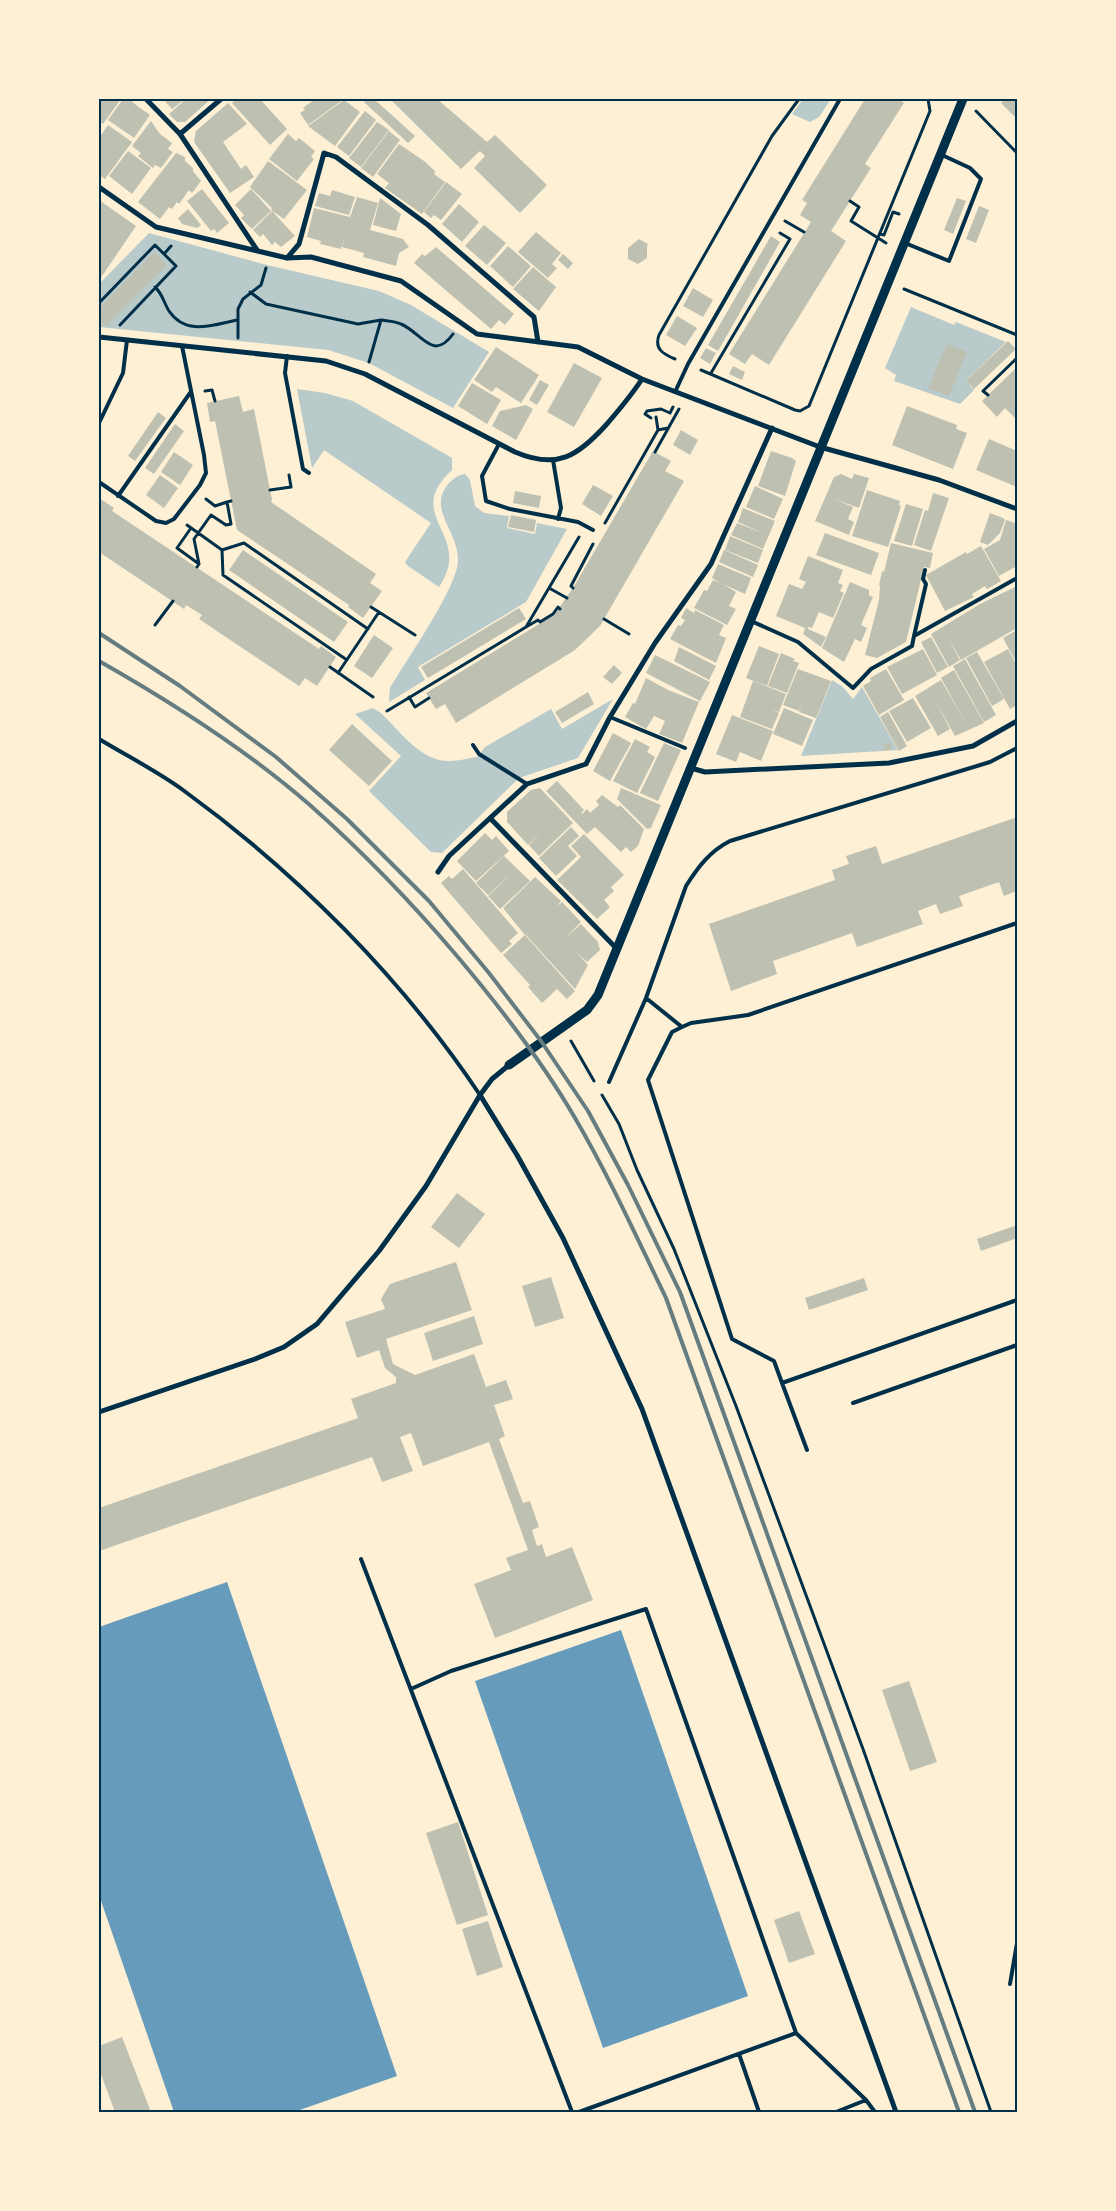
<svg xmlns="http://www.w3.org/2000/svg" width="1116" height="2211" font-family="'Playfair Display',serif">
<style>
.green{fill:#b9caca}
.water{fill:#669bbc}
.building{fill:#bec0b2}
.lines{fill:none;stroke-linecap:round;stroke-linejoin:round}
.path{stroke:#003049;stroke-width:3}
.service{stroke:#003049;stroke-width:4}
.minor{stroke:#003049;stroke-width:5}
.tertiary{stroke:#003049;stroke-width:9}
.rail{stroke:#657d81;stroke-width:4}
.neatline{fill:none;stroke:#003049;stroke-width:2}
</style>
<rect width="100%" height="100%" fill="#fdf0d5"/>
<path class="green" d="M803 99H831L819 117 810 122 792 114Z
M149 233 267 265 379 291 411 305 489 352 453 408 369 363 328 350 99 327V284Z
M911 307 954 325 956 322 1006 342 966 381 974 390 960 404 894 381 896 375 885 368Z
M297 389 325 393 353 401 452 458V470C401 517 475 534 439 587L408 566 405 562 431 523 324 450 312 468Z
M465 474 470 480 475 506 484 513 509 516 507 528 535 534 537 523 567 529 526 602 418 667 425 680 389 702 390 688C406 661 457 588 458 561 459 531 426 509 449 483 454 478 458 475 465 474Z
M832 680 843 687 853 699 862 687 898 750 801 756Z
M613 699 578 758 519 778 442 853 431 852 369 791 401 756 355 714 373 708 381 713C400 731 421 762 450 761 459 761 468 758 477 757L485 747 551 709 562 729Z"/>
<path class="water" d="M227 1582 397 2076 294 2112H174L99 1895V1627Z
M621 1630 748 1996 603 2048 475 1681Z"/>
<path class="building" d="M99 99H121L103 124 99 121Z
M123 99H134L132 102 150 115 134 138 108 120Z
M163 99H185L172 109Z
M186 99H211L185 122H177L169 114Z
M236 99H260L287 129 270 145 232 103Z
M315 99H344L308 125 300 113 305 110 303 108Z
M366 99H374L415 136 408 143 364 102Z
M390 99H437L487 142 495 135 547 185 520 213 474 168 485 156 480 151 461 169Z
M865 99H898L904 103 865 164 871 168 831 231 846 241 769 365 752 354 745 364 729 354 811 222 800 215 807 203 802 200Z
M1005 99H1017V119L1001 103Z
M344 100 360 112 335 146 308 126Z
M228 103 247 124 223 142 241 169 246 165 254 177 230 193 194 142 196 131Z
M365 111 376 120 349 156 337 147Z
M151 121 160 134 172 143 168 149 173 152 161 168 155 165 153 168 138 156 141 153 132 146Z
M377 122 389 130 361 167 349 158Z
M108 125 132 142 105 179 99 175V138Z
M389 131 400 140 373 177 361 168Z
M288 134 296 141 299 138 315 151 311 157 314 159 297 181 269 159Z
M399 144 424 161 435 171 434 174 445 182 422 214 385 188 389 183 377 174Z
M128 151 151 168 132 194 109 176Z
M176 153 185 157V161L193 168V171L201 181 192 193 189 190 179 204 177 202 172 209 169 207 160 219 138 202Z
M268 161 307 190 284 219 271 210 272 208 250 187Z
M446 182 462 194 441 220 434 215 431 218 424 212Z
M202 189 229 223 217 233 214 229 211 231 187 201Z
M251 189 271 211 252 229 241 218 244 215 235 205Z
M332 190 355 197 349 215 315 206 319 193 330 196Z
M357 197 378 203 370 230 403 239 409 247 399 253 396 266 363 257 364 253 342 247 345 235 341 249 320 244 321 241 307 237 314 208 350 217Z
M380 198 401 214 396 231 373 225Z
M957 198 966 201 953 234 944 230Z
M99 200 136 226 100 279 99 278Z
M459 204 479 222 462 242 442 224Z
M979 206 989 210 976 243 966 239Z
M188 209 201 225 197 228 182 224 178 218Z
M272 211 295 236 281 247 275 242 272 245 263 234 260 237 253 230Z
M484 225 506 243 487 265 465 246Z
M536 232 561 253 552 264 557 268 548 278 518 252Z
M771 236 780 242 718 351 708 345Z
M639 239 648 244 647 247V258L638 264 628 259V248Z
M508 246 531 266 513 287 490 266Z
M436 247 514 314 505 325 499 320 491 329 414 263 422 254 425 256Z
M154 252 167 265 106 327 99 319V308Z
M563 254 573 263 568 269 558 260Z
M533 267 556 287 539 311 513 289Z
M693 288 713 300 703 317 683 306Z
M677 316 697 328 685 346 666 335Z
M1008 341 1016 349 974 389 966 381Z
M947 343 967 352 949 396 928 388Z
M496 347 539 375 521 403 496 387 492 392 474 380Z
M706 348 716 353 710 364 700 358Z
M574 363 602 378 574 427 547 412Z
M733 366 745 372 742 380 729 374Z
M1017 367V420L1005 408 997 417 982 401Z
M540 380 549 385 537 405 529 400Z
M472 383 501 400 487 424 458 406Z
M239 396 243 412 254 409 272 500 271 502 376 574 370 583 382 591 363 618 348 607 349 605 237 530 215 421 210 422 207 403Z
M526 405 533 409 516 440 492 426 500 411Z
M907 406 957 425 956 429 967 433 953 469 892 445Z
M158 412 166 418 135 461 128 456Z
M175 424 184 431 154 474 145 468Z
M681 430 698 440 690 455 673 445Z
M989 439 1017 451V487L976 470Z
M653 451 671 461 665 471 684 481 600 626 575 650 456 723 445 704 436 709 426 693 554 615 573 588Z
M771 451 792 458 796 461 785 496 758 486Z
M174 452 193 465 180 485 161 472Z
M841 474 852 479 854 474 869 478 859 508 834 499 853 507 848 519 854 522 849 535 815 521 834 477Z
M160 475 178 488 164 508 146 495Z
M593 485 613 496 601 516 582 504Z
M755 486 783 499 774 519 746 507Z
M867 490 900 501 899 505 901 506 888 547 852 536Z
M515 491 541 496 539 508 513 503Z
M933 493 949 498 931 551 914 545 925 510 928 511Z
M99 498 114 508 112 511 319 649 321 646 336 657 317 686 305 678 299 686 199 619 202 615 186 605 184 609 99 552Z
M906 504 923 509 912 546 894 541Z
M743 508 775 521 763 549 731 535 737 523 765 534 738 522Z
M990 513 1003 518 1005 520 1000 533 988 545 980 542Z
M511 515 536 520 534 532 508 527Z
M1006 520 1015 523 1017 526V571L1015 567 999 576 984 549 1000 540Z
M825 533 879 553 871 575 816 555Z
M730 536 763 550 758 563 725 550Z
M891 543 933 553 930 568 924 567 906 642 877 658 865 655 879 600 880 586 879 585 882 571 884 572Z
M981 546 1001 581 987 589 985 586 972 594 974 597 945 611 926 575 966 552 967 554Z
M243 550 348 622 334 642 229 570Z
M724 550 758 565 753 577 719 562Z
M808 556 843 570 838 583 843 585 840 591 844 593 833 618 819 612 812 628 808 627V629L826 637 821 647 803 634 805 628 776 616 789 584 802 589 806 582 799 579Z
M718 564 751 578 745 594 723 584 736 592 729 606 736 609 727 625 694 608 704 590 707 591 713 580 720 583 712 578Z
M850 582 869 590V595L873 597 861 625 867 628 861 642 855 639 844 662 822 648Z
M1017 586V628L961 660 947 636 960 660 949 667 931 634 980 604Z
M519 608 526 619 428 678 421 667Z
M686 608 694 613 695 610 724 625 719 635 726 638 716 663 670 639 678 625 681 626 685 620 681 618Z
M1017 630V664L1003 638Z
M374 635 393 648 372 678 354 666Z
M931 637 948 667 937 673 921 642Z
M759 646 779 654 767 686 746 678Z
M679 647 716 666 709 680 674 661Z
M923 649 937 675 902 694 887 667Z
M1008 649 1017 666V705L1010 709 984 662Z
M977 652 1004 699 992 706 966 658Z
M781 653 795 659 793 661 799 663 787 693 768 686Z
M655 655 710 682 700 701 646 673Z
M965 659 996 715 984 722 953 666Z
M614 665 622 673 612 684 603 677Z
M798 669 831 681 816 718 799 712 804 700 799 711 783 705Z
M886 669 904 700 879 715 863 686 871 681 870 678Z
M954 670 984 723 955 736 936 702 950 729 938 736 915 696 941 680 967 725 941 678Z
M646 678 668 690 699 702 682 743 659 734 665 721 654 716 646 729 625 717 633 703 635 704Z
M753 681 786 694 779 712 773 710 779 713 772 729 740 717Z
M588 692 594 704 562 723 555 712Z
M913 698 931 728 907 742 889 711Z
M784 708 813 720 802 746 773 734Z
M888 712 907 746 899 751 880 717Z
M732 715 773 731 761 761 740 752 736 762 716 754Z
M352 724 392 761 369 786 329 750Z
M613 733 631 743 610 781 593 771Z
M635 739 650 747 647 752 655 757 637 793 613 781Z
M664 743 681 750 658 801 640 793Z
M891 743V750H884V744Z
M557 781 584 810 581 813 582 814 587 809 590 813 599 805 596 801 602 795 618 807 620 805 644 829 638 846 631 852 626 847 621 852 595 827 587 834 546 791Z
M540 788 573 823 539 856 529 845 540 834 528 845 507 822V812L531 790Z
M621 788 661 805 651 828 647 829 617 799Z
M1017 817V891L1004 896 999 882 959 896 963 906 940 914 936 904 918 911 923 924 857 947 852 933 773 961 777 974 731 991 709 924 835 880 832 870 849 864 846 856 876 846 882 864Z
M571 827 579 836 568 846 577 856 556 876 539 858Z
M485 833 492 840 496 836 509 851 476 881 457 861Z
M584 834 624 875 611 887 614 891 604 900 610 907 597 919 557 880 581 857 571 846Z
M504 856 530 881 500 909 488 896 512 873 488 895 476 883Z
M463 869 518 933 509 941 512 944 501 953 441 883 449 876 452 879Z
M535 877 561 901 557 906 562 902 581 922 564 939 581 924 598 942 600 950 587 962 576 952 588 965 575 989 526 935 528 934 525 935 503 908Z
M525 935 575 991 567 999 557 989 542 1003 528 987 530 985 503 955Z
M457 1193 485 1214 459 1248 431 1227Z
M1017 1225V1238L981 1251 977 1239Z
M456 1262 472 1310 386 1339 393 1364 415 1375 474 1354 486 1387 506 1380 513 1399 494 1405 505 1436 499 1439 523 1503 530 1501 539 1527 532 1530 537 1546 542 1544 546 1557 572 1547 593 1600 495 1638 474 1584 511 1570 506 1558 528 1550 489 1442 423 1466 411 1433 400 1437 413 1471 382 1482 372 1457 99 1551V1508L358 1418 351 1399 396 1383V1377L385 1368 379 1350 357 1358 345 1322 385 1309 381 1299 390 1284Z
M551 1277 564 1318 535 1327 522 1286Z
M864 1278 868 1290 809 1310 805 1298Z
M474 1316 483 1344 433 1361 424 1333Z
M909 1681 937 1762 910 1771 882 1690Z
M458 1822 488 1915 457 1925 426 1833Z
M799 1911 815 1954 789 1963 774 1920Z
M488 1921 503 1967 477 1976 462 1929Z
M122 2037 151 2112H115L99 2069V2046Z"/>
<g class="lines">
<path class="path" d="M976 111 1017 153
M850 201 859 207 851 221 886 243
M785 221 804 232
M880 234 884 235 893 212 899 214
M155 287C162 293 164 303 169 311 186 336 212 325 237 320
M904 289 1017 335
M250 292 266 304 358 324 381 320
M99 303 155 245 164 254
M120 325 176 266 164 254 171 246
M238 338V309L243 299 261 285 266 268
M675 359C663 354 654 349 659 335L772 136 799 99
M369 362 381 320C387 321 395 321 401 324 422 333 433 362 453 334
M701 370 795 410 800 411 809 406 930 111 928 99
M711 373 790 239 780 233
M205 391 212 390 215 401
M988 395 983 391 1017 358
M656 417 658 430
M651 418 645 414 647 411 661 409 670 413 673 407
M655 452 679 409
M270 490 291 487 289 475
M206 499 215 506 227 502
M605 523 658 430 668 428
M187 525 222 550 244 543 368 629
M191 528 177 548 199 564 197 567
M222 550 223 575 347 660
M199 564 194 539 211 515 226 525 231 524 227 502 231 501
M549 588 567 598
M573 588 571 586 593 544
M371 607 415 635
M604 619 629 634
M155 625 173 601
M526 627 538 620 540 622 553 614 558 607 560 609
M330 667 373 697
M338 673 379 612
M409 697 415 707 429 698
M387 711 526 627 579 537
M571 1041 594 1081
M602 1095 619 1124 637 1170 674 1249 736 1406 863 1749 991 2112"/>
<path class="service" d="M905 243 949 261 981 179 970 168 942 155
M287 356 285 373 303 469 309 473
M675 392 688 364 840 99
M99 423 123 373 127 340
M499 444 482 476 486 501 510 509 578 522 593 530
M553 460 561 508 558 519
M99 482 156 521 166 523 174 519 200 485 206 473 204 455 182 346
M118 496 190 393
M751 621 798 642 853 688 871 669 912 646 914 636 1017 578
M914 636 926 584 923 579 925 570
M610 717 685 748
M99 739C127 756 157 771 183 790 297 873 401 977 480 1095
M473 745 479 754 527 784
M646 998 682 1027 672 1032 648 1080 732 1339 774 1361 782 1383
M682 1027 691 1023 748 1015 1017 923
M609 1082 646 998 686 886C698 867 710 851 730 841L990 762 1017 748
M853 1403 1017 1345
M807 1450 782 1383 1017 1300
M361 1559 572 2112
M411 1689 451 1671 646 1609 796 2033 866 2100 875 2112
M1010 1984 1017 1943
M739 2054 759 2112
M579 2112 796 2033
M836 2112 866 2100"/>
<path class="minor" d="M146 99 180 134 257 250
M180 134 221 99
M99 187 156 227 287 258 311 257 401 281 477 334 578 347 642 379
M287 258 299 244 324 153 336 157 428 225 534 317 538 342
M99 337 326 361 365 374 515 452C557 470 578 456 606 425 619 410 631 396 642 379L820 447 939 480 1017 509
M691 768 705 772 889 763 973 746 1017 721
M490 818 618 950
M438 872 449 856 527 784 586 764 610 717 655 643 711 564 772 428
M509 1065 492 1079 480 1095 517 1155 563 1238 642 1409 896 2112
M99 1412 255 1359 284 1347 317 1324 379 1251 426 1186 480 1095"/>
<path class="tertiary" d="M509 1065 587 1010 598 995 963 99"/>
<path class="rail" d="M99 633 180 686 276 757 347 819 429 901 489 973 541 1041 588 1111 628 1185 680 1292 975 2112
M99 661C173 703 247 750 311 806 364 853 412 903 457 956 500 1007 542 1061 575 1118 609 1176 637 1238 666 1298L959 2112"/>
</g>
<rect width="1116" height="2211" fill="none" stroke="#fdf0d5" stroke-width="200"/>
<rect x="100" y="100" width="916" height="2011" class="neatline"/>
</svg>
